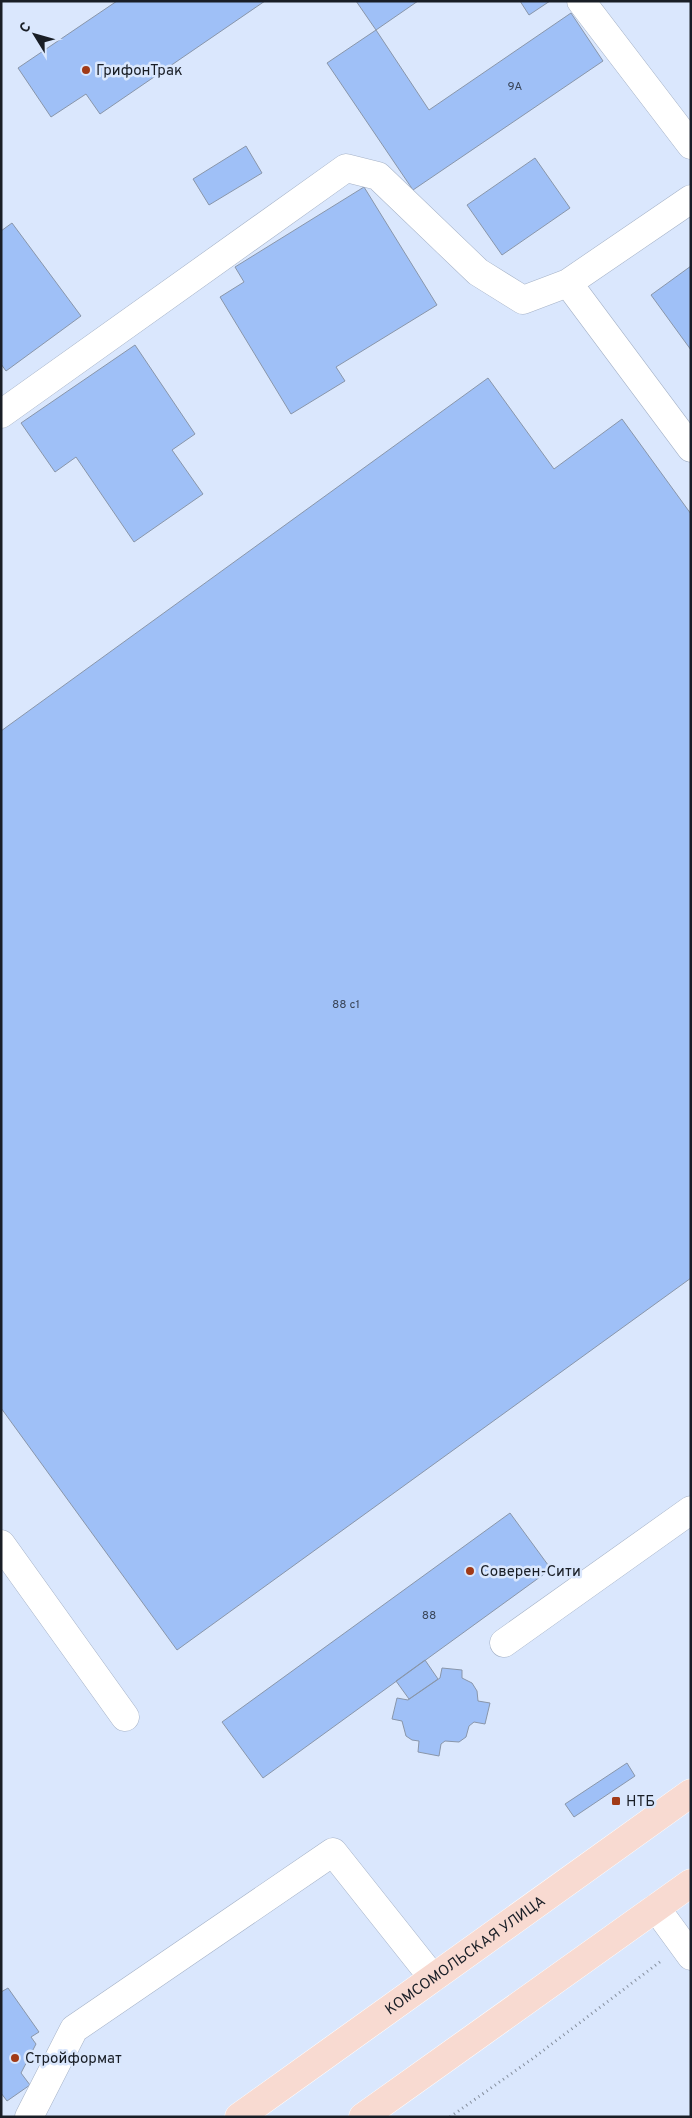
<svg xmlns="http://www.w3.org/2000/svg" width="692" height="2118" font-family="Overpass,sans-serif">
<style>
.building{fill:#9fc0f7;stroke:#8996aa}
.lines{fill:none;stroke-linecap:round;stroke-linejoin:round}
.minor-casing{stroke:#a5b2c7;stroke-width:29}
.major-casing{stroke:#fff;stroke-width:29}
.path{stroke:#858f9e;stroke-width:3;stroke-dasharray:1 4;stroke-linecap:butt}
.minor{stroke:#fff;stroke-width:28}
.major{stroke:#f8dad1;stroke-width:28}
.poi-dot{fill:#a13a17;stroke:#dae7fd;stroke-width:2}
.labels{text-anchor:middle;stroke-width:5;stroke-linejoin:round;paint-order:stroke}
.number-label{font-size:12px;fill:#3a465a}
.poi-label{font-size:15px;fill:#191e26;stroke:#dae7fd;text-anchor:start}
.street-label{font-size:15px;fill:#191e26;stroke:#dae7fd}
</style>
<rect width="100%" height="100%" fill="#dae7fd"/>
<path class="building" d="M117 1H265L100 114 86 94 51 117 18 68Z
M356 1H418L376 30Z
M520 1H550L529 15Z
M571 13 603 61 413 190 327 63 376 30 429 110Z
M246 146 262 173 209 205 193 179Z
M535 158 570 208 502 255 467 205Z
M364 187 437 305 336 367 345 381 291 414 220 297 244 282 235 267Z
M12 223 81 316 6 371 1 364V231Z
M691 266V350L651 295Z
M135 345 195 434 172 450 203 494 134 542 76 457 55 472 21 423Z
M488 378 554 469 622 419 691 514V1278L177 1650 1 1408V731Z
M510 1513 551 1569 263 1778 222 1722Z
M425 1660 438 1679 409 1699 396 1681Z
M442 1668 462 1670V1678L472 1683 477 1691 478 1701 490 1703 485 1724 474 1722 469 1726 466 1737 459 1742 445 1741 441 1744 439 1756 418 1752 419 1741 412 1740 406 1736 402 1721 392 1719 397 1698 408 1700 440 1678Z
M627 1763 635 1776 574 1817 565 1804Z
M8 1988 39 2032 31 2037 36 2044 21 2073 30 2085 7 2101 1 2093V1992Z"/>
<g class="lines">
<g class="minor-casing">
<path id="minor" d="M581 1 691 145
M568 283 691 448
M1 414 346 168 378 176 478 272 523 300 568 283 691 199
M1 1544 125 1717
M504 1643 691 1510
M656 1908 691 1956
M29 2117 74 2029 333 1852 433 1978"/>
</g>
<g class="major-casing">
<g id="major">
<path id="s1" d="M239 2117 691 1793"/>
<path d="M363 2117 691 1883"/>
</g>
</g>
<path class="path" d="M450 2117 532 2059 661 1961"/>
<use href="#minor" class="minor"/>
<use href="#major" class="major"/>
</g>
<g class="poi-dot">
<circle cx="86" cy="70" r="5"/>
<circle cx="470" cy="1571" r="5"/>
<rect x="611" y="1796" width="10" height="10" rx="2.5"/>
<circle cx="15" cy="2058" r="5"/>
</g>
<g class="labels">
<g class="number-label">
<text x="515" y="90">9А</text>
<text x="346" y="1008">88 с1</text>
<text x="429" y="1619">88</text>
</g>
<g class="poi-label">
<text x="96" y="75">ГрифонТрак</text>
<text x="480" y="1576">Соверен-Сити</text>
<text x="626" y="1806">НТБ</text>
<text x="25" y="2063">Стройформат</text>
</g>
<g class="street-label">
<text dy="5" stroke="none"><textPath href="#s1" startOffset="278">КОМСОМОЛЬСКАЯ УЛИЦА</textPath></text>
</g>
</g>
<rect width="692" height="2118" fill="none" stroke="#191e26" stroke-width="5"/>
<g transform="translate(35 35) rotate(307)" stroke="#dae7fd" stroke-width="4" paint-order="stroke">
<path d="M0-4L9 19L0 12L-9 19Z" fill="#191e26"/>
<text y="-8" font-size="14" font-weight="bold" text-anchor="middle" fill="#191e26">С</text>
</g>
</svg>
